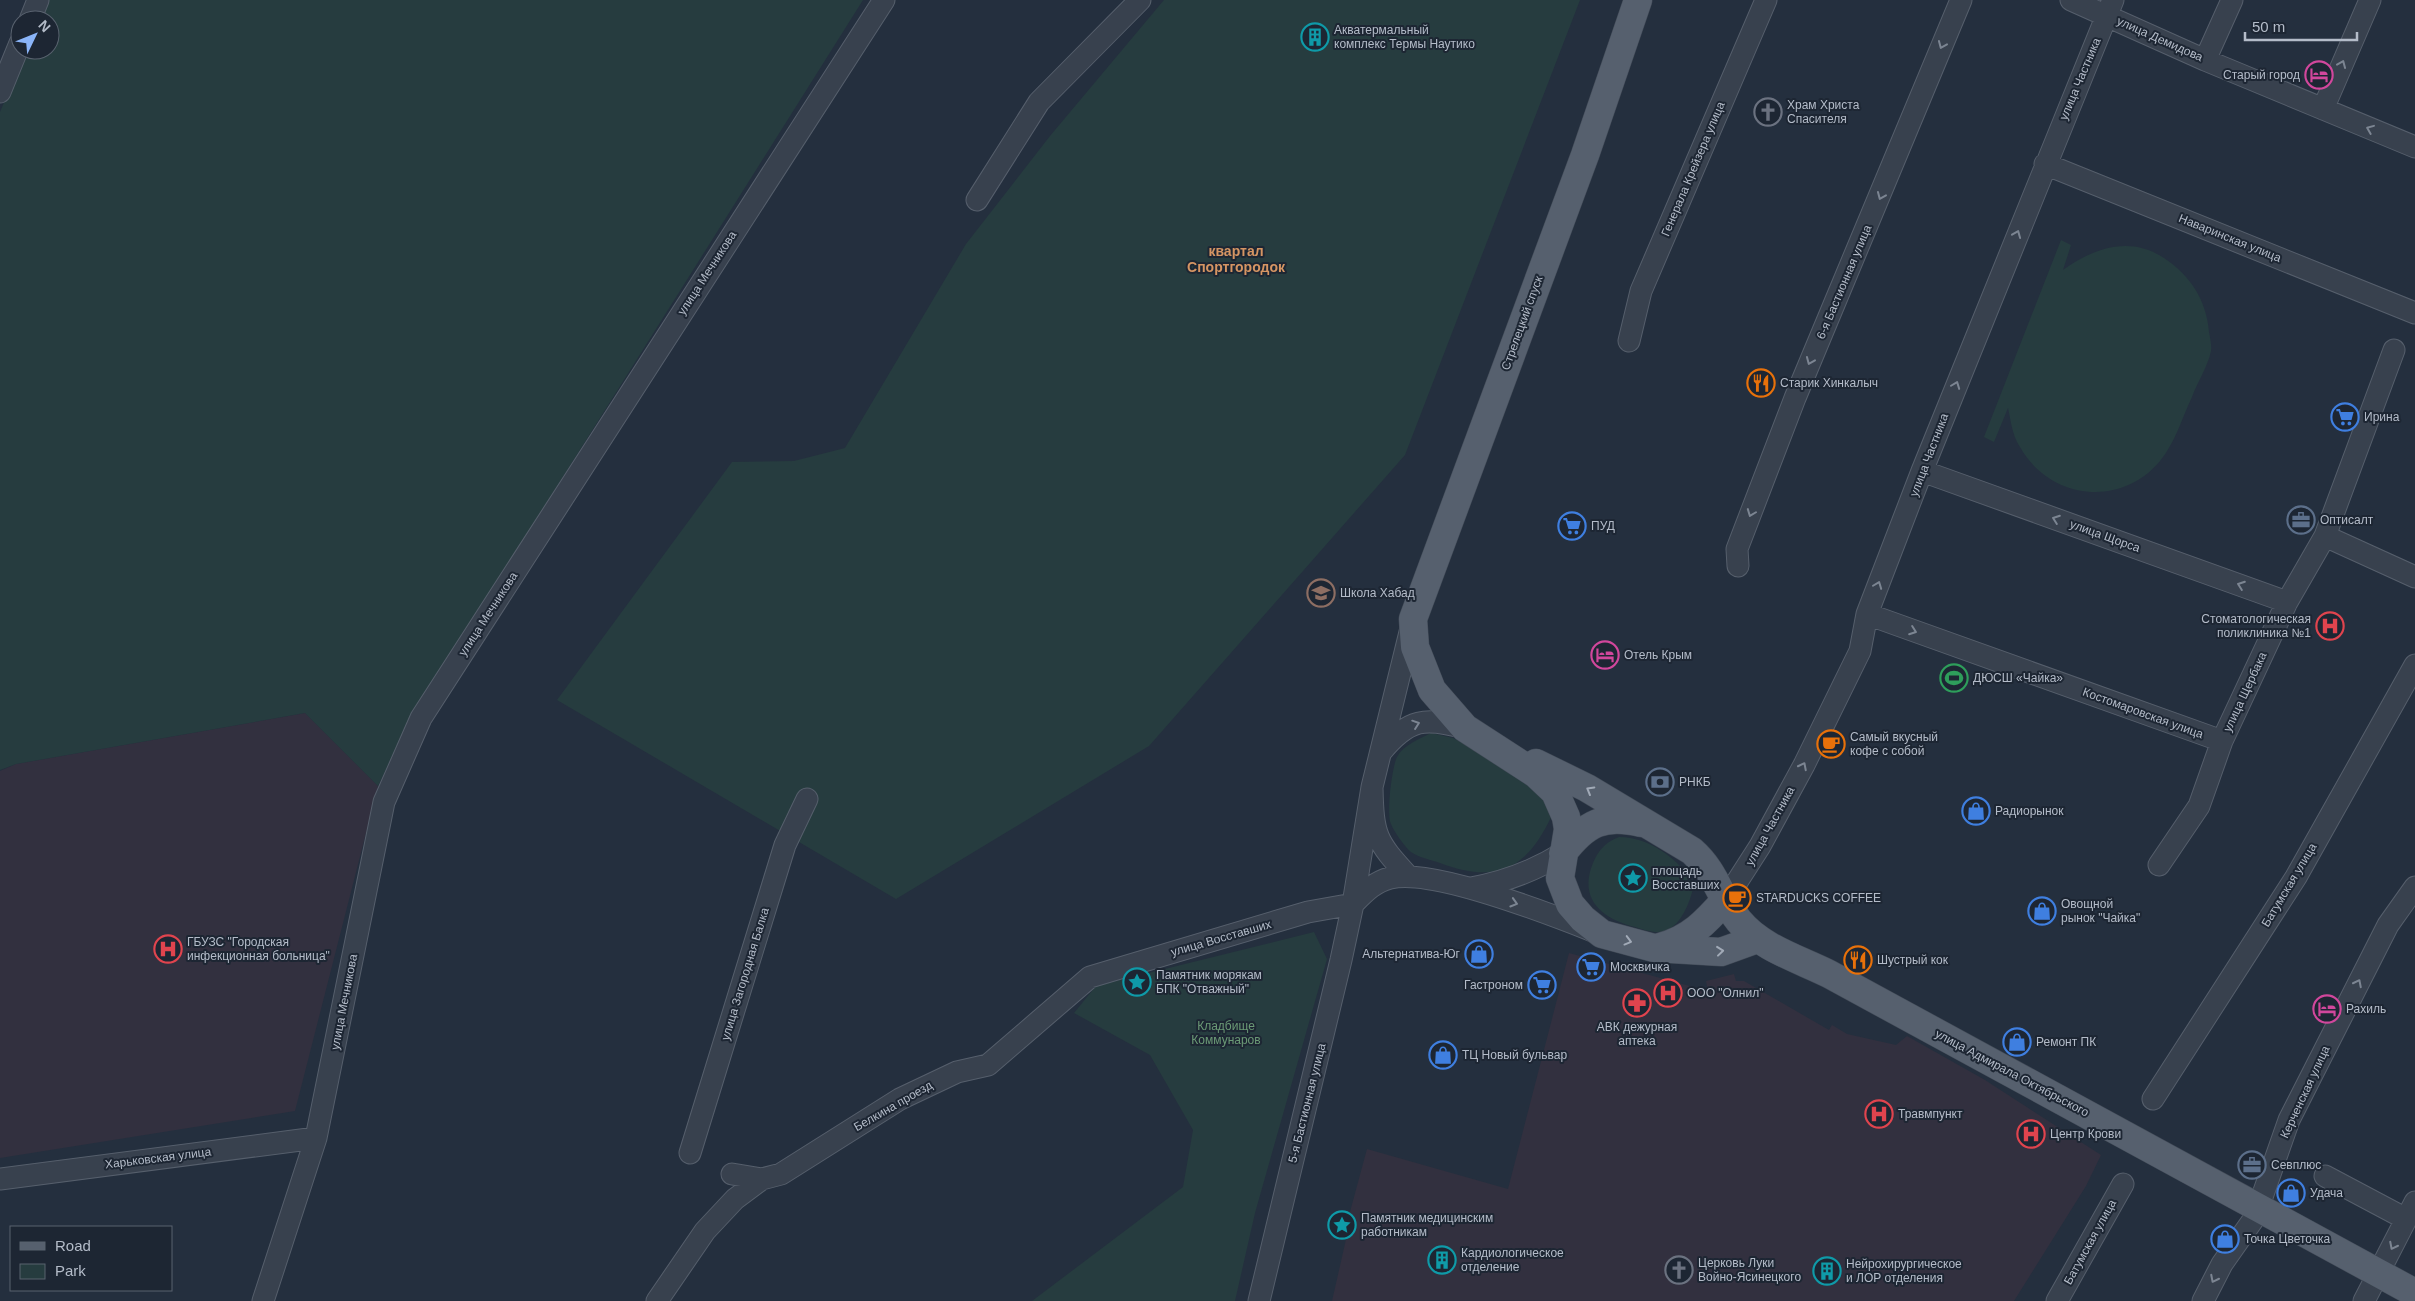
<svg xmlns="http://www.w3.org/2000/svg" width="2415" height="1301" font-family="Helvetica,sans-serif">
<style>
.medical{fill:#32303f}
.green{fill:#263c3f}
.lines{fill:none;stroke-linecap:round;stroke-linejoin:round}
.minor-casing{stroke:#565f6c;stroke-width:23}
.major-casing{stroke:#414a57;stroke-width:29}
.minor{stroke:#38414e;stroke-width:21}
.major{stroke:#56606e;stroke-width:28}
.oneway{stroke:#7c8592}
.oneway2{stroke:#a1aab7}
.labels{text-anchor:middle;stroke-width:4;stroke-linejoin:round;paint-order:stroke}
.poi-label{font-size:12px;fill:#b4bcc9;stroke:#1d2633;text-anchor:start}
.street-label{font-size:12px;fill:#b4bcc9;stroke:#1d2633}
.park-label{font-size:12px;fill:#6b9a76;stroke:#1d2633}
.neighbourhood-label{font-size:14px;font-weight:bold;fill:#d59563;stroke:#1d2633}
</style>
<rect width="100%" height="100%" fill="#242f3e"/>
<path class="medical" d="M305 713 378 786 295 1111 0 1158V771L16 764Z
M1569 953 1708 991 1706 981 1734 974 1736 981H1744L1829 1030 1832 1025 1847 1034 1896 1045 1907 1036 1985 1080 2101 1155 2086 1186 2014 1301H1332L1347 1235 1344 1234 1367 1149 1508 1189Z"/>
<path class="green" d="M46 0H863L408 723 378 786 305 713 16 764 0 770V112L26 50H50V20H38Z
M1164 0H1580L1405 455 1149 746 896 899 557 700 732 462 794 461 845 448 966 244 1050 136Z
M2061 240 2071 245 2063 270C2093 248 2130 235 2164 258 2191 276 2206 300 2209 332 2210 338 2212 346 2211 351 2208 366 2197 383 2192 397 2182 418 2175 443 2160 461 2121 508 2050 500 2020 447 2012 435 2011 421 2008 408L1994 442 1984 437Z
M1431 733 1453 738 1525 776 1539 789 1552 815C1527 870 1496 884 1440 863 1431 860 1418 857 1411 852 1405 847 1394 832 1391 824 1386 814 1392 767 1397 757 1403 745 1420 739 1431 733Z
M1619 837C1649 837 1679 859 1694 884 1691 900 1682 925 1665 931 1656 934 1644 930 1635 927 1602 919 1578 899 1593 863 1599 849 1606 842 1619 837Z
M1314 932 1327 959 1255 1213 1235 1301H1032L1183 1187 1193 1130 1150 1055 1074 1013 1096 986Z"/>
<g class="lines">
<g class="minor-casing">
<path id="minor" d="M2071 0 2205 60 2415 147
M30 20 38 0
M2205 60 2232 0
M0 92 20 43
M2323 109 2370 0
M2045 164 2415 313
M977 200 1039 102 1140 0
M1629 341 1641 291 1766 0
M1922 471 2287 602
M2325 536 2415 577
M1738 566 1737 549 1795 398 1961 0
M1867 614 2222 741
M1381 752C1409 718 1425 717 1465 728
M2159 865 2199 806 2222 741 2287 602 2325 536 2394 350
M1408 876C1376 841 1373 836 1372 787L1411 628
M1471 888C1505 882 1534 871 1563 853
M1726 899 1760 846 1804 765 1860 651 1867 614 1922 471 2113 0
M1353 904C1364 893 1374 882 1390 878 1432 868 1550 914 1593 931
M2153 1099 2296 877 2415 665
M690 1153 785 845 807 799
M732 1174 762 1179 781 1174 900 1099 957 1072 988 1065 1090 977 1308 912 1353 904
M2325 1176 2406 1219
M0 1179 316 1138
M263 1301 316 1138 384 802 421 718 884 0
M657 1301 705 1231 735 1199 762 1179
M1259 1301 1341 960 1353 904 1372 787
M2057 1301 2123 1184
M2203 1301 2222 1264 2255 1217 2289 1120 2388 925 2415 887
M2364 1301 2415 1202"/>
</g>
<g class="major-casing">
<path id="major" d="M1638 0 1585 155 1413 619 1415 647 1432 690 1465 728 1536 774 1555 792 1566 817 1568 829 1560 878 1570 904 1583 919 1602 934 1654 948 1721 952 1757 939
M1536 763 1587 788 1692 851C1716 872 1720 898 1739 921 1761 948 1799 959 1829 974L2415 1293
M1563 853C1586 823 1604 814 1641 823
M1660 947C1690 939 1706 922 1726 899"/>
</g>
<use href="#minor" class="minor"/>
<use href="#major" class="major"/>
</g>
<defs><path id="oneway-chevron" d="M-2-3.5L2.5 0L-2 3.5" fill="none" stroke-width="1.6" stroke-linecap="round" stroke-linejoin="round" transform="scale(1.25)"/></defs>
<g class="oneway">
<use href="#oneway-chevron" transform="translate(1942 45) rotate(113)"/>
<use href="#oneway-chevron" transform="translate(2342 64) rotate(-67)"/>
<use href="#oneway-chevron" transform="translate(2370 129) rotate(-158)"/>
<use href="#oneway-chevron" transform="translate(1881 196) rotate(113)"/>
<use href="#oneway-chevron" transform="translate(2017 234) rotate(-68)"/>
<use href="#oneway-chevron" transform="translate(1810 361) rotate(113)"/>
<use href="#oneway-chevron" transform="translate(1956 385) rotate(-69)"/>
<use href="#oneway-chevron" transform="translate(1751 513) rotate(111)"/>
<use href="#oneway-chevron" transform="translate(2056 519) rotate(-160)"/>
<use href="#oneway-chevron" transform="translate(1878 585) rotate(-69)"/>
<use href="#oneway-chevron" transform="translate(2241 585) rotate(-160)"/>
<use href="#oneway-chevron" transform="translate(1913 631) rotate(20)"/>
<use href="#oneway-chevron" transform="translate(1416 724) rotate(-19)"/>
<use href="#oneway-chevron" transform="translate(1803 766) rotate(-63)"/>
<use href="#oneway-chevron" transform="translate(1514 903) rotate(17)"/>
<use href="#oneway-chevron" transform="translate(2358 983) rotate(-63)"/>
<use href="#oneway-chevron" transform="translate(2393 1246) rotate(117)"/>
<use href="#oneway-chevron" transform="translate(2214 1279) rotate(117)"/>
</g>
<g class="oneway2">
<use href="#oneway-chevron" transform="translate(1590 790) rotate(-150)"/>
<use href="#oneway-chevron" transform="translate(1628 941) rotate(15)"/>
<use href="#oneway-chevron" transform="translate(1720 951) rotate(-6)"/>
</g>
<defs>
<g id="building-ring" transform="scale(1.4375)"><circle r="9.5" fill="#1d2633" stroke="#0f9aa8" stroke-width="1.5"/><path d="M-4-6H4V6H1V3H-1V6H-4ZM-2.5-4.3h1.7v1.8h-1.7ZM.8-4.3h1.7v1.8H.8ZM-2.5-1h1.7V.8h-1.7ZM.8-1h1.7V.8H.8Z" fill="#0f9aa8"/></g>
<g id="hotel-ring" transform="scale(1.4375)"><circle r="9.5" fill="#1d2633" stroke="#d1479c" stroke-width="1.5"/><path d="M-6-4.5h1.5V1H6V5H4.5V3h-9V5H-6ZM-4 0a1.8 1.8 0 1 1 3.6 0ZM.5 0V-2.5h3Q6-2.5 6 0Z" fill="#d1479c"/></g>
<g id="church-ring" transform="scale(1.4375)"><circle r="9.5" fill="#1d2633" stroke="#6b7280" stroke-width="1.5"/><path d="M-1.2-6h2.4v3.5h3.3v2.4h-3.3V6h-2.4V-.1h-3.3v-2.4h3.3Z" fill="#6b7280"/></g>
<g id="restaurant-ring" transform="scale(1.4375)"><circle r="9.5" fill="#1d2633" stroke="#e8710a" stroke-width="1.5"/><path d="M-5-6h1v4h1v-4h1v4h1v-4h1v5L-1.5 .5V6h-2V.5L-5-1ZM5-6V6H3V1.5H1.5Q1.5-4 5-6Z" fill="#e8710a"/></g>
<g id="supermarket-ring" transform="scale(1.4375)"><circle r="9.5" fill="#1d2633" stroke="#3f7fe0" stroke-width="1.5"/><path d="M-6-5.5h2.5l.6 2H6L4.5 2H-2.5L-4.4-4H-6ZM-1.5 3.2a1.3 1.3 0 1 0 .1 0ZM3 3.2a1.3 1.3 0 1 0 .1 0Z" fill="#3f7fe0"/></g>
<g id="office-ring" transform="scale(1.4375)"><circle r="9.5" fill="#1d2633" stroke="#5c6f8a" stroke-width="1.5"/><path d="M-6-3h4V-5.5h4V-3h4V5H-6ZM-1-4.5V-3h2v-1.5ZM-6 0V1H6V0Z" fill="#5c6f8a"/></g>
<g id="school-ring" transform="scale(1.4375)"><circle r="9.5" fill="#1d2633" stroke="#8d6e63" stroke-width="1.5"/><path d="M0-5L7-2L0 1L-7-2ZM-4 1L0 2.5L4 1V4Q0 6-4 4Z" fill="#8d6e63"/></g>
<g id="hospital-ring" transform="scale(1.4375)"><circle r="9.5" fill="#1d2633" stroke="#e0444e" stroke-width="1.5"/><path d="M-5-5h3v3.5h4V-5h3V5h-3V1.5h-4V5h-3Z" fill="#e0444e"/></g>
<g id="stadium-ring" transform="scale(1.4375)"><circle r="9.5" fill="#1d2633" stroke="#2e9e5b" stroke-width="1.5"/><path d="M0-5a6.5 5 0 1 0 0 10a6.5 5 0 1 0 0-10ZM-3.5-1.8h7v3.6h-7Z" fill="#2e9e5b"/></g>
<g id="cafe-ring" transform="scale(1.4375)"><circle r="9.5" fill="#1d2633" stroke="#e8710a" stroke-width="1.5"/><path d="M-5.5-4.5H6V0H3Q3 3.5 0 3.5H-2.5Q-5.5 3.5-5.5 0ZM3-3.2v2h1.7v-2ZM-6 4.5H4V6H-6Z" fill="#e8710a"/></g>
<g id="bank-ring" transform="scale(1.4375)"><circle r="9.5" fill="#1d2633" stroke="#5c6f8a" stroke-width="1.5"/><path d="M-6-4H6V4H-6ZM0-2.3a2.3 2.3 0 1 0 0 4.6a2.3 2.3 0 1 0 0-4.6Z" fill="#5c6f8a"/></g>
<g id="shop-ring" transform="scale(1.4375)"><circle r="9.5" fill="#1d2633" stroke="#3f7fe0" stroke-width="1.5"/><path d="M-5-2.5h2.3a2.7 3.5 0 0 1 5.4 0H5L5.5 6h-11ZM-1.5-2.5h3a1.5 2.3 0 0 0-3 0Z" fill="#3f7fe0"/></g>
<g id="sight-ring" transform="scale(1.4375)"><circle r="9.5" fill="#1d2633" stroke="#0f9aa8" stroke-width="1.5"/><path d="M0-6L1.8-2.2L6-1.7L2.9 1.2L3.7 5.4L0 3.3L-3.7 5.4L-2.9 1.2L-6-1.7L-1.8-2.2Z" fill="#0f9aa8"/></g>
<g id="pharmacy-ring" transform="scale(1.4375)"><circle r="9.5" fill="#1d2633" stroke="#e0444e" stroke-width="1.5"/><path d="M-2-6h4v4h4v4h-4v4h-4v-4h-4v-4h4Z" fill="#e0444e"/></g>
</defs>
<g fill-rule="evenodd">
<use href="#building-ring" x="1315" y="37"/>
<use href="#hotel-ring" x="2319" y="75"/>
<use href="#church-ring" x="1768" y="112"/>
<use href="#restaurant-ring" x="1761" y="383"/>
<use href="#supermarket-ring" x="2345" y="417"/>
<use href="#office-ring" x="2301" y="520"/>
<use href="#supermarket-ring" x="1572" y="526"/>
<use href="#school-ring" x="1321" y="593"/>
<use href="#hospital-ring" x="2330" y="626"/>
<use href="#hotel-ring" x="1605" y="655"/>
<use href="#stadium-ring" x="1954" y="678"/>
<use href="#cafe-ring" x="1831" y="744"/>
<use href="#bank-ring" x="1660" y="782"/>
<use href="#shop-ring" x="1976" y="811"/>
<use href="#sight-ring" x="1633" y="878"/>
<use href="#cafe-ring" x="1737" y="898"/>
<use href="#shop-ring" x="2042" y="911"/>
<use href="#hospital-ring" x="168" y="949"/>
<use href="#shop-ring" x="1479" y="954"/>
<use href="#restaurant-ring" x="1858" y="960"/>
<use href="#supermarket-ring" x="1591" y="967"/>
<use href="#sight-ring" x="1137" y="982"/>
<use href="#supermarket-ring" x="1542" y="985"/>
<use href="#hospital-ring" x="1668" y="993"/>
<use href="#pharmacy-ring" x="1637" y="1003"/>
<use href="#hotel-ring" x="2327" y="1009"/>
<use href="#shop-ring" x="2017" y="1042"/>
<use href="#shop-ring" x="1443" y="1055"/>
<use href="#hospital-ring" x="1879" y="1114"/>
<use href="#hospital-ring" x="2031" y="1134"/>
<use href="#office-ring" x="2252" y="1165"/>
<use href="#shop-ring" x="2291" y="1193"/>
<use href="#sight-ring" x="1342" y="1225"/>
<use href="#shop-ring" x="2225" y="1239"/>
<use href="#building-ring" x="1442" y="1260"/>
<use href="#church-ring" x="1679" y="1270"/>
<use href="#building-ring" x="1827" y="1271"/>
</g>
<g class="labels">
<g class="poi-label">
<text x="1334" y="34">Акватермальный<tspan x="1334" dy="14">комплекс Термы Наутико</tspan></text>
<text x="2300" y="79" text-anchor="end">Старый город</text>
<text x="1787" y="109">Храм Христа<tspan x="1787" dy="14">Спасителя</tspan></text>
<text x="1780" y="387">Старик Хинкалыч</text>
<text x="2364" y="421">Ирина</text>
<text x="2320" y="524">Оптисалт</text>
<text x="1591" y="530">ПУД</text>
<text x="1340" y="597">Школа Хабад</text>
<text x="2311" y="623" text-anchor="end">Стоматологическая<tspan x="2311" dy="14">поликлиника №1</tspan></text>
<text x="1624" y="659">Отель Крым</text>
<text x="1973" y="682">ДЮСШ «Чайка»</text>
<text x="1850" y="741">Самый вкусный<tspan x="1850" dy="14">кофе с собой</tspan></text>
<text x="1679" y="786">РНКБ</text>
<text x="1995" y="815">Радиорынок</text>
<text x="1652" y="875">площадь<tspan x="1652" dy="14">Восставших</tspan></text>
<text x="1756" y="902">STARDUCKS COFFEE</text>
<text x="2061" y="908">Овощной<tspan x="2061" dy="14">рынок "Чайка"</tspan></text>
<text x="187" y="946">ГБУЗС "Городская<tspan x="187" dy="14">инфекционная больница"</tspan></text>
<text x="1460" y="958" text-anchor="end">Альтернатива-Юг</text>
<text x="1877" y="964">Шустрый кок</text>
<text x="1610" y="971">Москвичка</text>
<text x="1156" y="979">Памятник морякам<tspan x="1156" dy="14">БПК "Отважный"</tspan></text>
<text x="1523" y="989" text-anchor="end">Гастроном</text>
<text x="1687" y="997">ООО "Олнил"</text>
<text x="2346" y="1013">Рахиль</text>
<text x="1637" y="1031" text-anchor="middle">АВК дежурная<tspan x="1637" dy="14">аптека</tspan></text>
<text x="2036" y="1046">Ремонт ПК</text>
<text x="1462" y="1059">ТЦ Новый бульвар</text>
<text x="1898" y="1118">Травмпункт</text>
<text x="2050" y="1138">Центр Крови</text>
<text x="2271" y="1169">Севплюс</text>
<text x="2310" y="1197">Удача</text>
<text x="1361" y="1222">Памятник медицинским<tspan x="1361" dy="14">работникам</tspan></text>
<text x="2244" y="1243">Точка Цветочка</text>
<text x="1461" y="1257">Кардиологическое<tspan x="1461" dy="14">отделение</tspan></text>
<text x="1698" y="1267">Церковь Луки<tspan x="1698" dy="14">Войно-Ясинецкого</tspan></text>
<text x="1846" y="1268">Нейрохирургическое<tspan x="1846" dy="14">и ЛОР отделения</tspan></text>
</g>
<g class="street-label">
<text transform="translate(2160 39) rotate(24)" y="4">улица Демидова</text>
<text transform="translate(2080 79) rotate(-67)" y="4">улица Частника</text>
<text transform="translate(1693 169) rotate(-67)" y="4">Генерала Крейзера улица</text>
<text transform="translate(2230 238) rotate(22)" y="4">Наваринская улица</text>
<text transform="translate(707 273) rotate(-57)" y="4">улица Мечникова</text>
<text transform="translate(1844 282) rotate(-67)" y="4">6-я Бастионная улица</text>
<text transform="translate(1522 323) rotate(-70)" y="4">Стрелецкий спуск</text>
<text transform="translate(1929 455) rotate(-69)" y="4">улица Частника</text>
<text transform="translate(2105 536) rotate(20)" y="4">улица Щорса</text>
<text transform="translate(488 614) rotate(-57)" y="4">улица Мечникова</text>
<text transform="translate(2245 692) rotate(-65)" y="4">улица Щербака</text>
<text transform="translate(2143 713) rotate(20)" y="4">Костомаровская улица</text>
<text transform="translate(1770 826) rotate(-61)" y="4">улица Частника</text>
<text transform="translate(2289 885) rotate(-59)" y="4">Батумская улица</text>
<text transform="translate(1221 938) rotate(-16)" y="4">улица Восставших</text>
<text transform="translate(745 974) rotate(-73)" y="4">улица Загородная Балка</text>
<text transform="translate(344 1002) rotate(-79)" y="4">улица Мечникова</text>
<text transform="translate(2012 1073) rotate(28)" y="4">улица Адмирала Октябрьского</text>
<text transform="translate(2305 1092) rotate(-65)" y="4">Керченская улица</text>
<text transform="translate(1307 1103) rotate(-76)" y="4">5-я Бастионная улица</text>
<text transform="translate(893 1106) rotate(-30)" y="4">Белкина проезд</text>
<text transform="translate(158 1158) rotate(-7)" y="4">Харьковская улица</text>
<text transform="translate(2090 1242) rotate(-61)" y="4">Батумская улица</text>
</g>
<g class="park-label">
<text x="1226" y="1030">Кладбище<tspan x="1226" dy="14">Коммунаров</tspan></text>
</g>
<g class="neighbourhood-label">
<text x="1236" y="256">квартал<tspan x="1236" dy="16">Спортгородок</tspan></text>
</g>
</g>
<rect x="10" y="1226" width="162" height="65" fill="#1d2633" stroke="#59626f"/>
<rect x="20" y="1242" width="25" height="8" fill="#56606e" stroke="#59626f"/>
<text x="55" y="1251" font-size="15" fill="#b4bcc9">Road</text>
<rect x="20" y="1264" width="25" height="15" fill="#263c3f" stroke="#59626f"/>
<text x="55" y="1276" font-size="15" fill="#b4bcc9">Park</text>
<g transform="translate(35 35) rotate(47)"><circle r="24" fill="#1d2633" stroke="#59626f"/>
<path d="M0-4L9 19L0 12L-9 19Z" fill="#8ab4f8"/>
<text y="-8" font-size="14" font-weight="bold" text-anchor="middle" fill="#b4bcc9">N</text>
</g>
<path d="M2245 32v8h112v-8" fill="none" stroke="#b4bcc9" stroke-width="2.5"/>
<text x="2252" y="32" font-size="15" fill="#b4bcc9" stroke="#1d2633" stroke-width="4" paint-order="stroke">50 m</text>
</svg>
